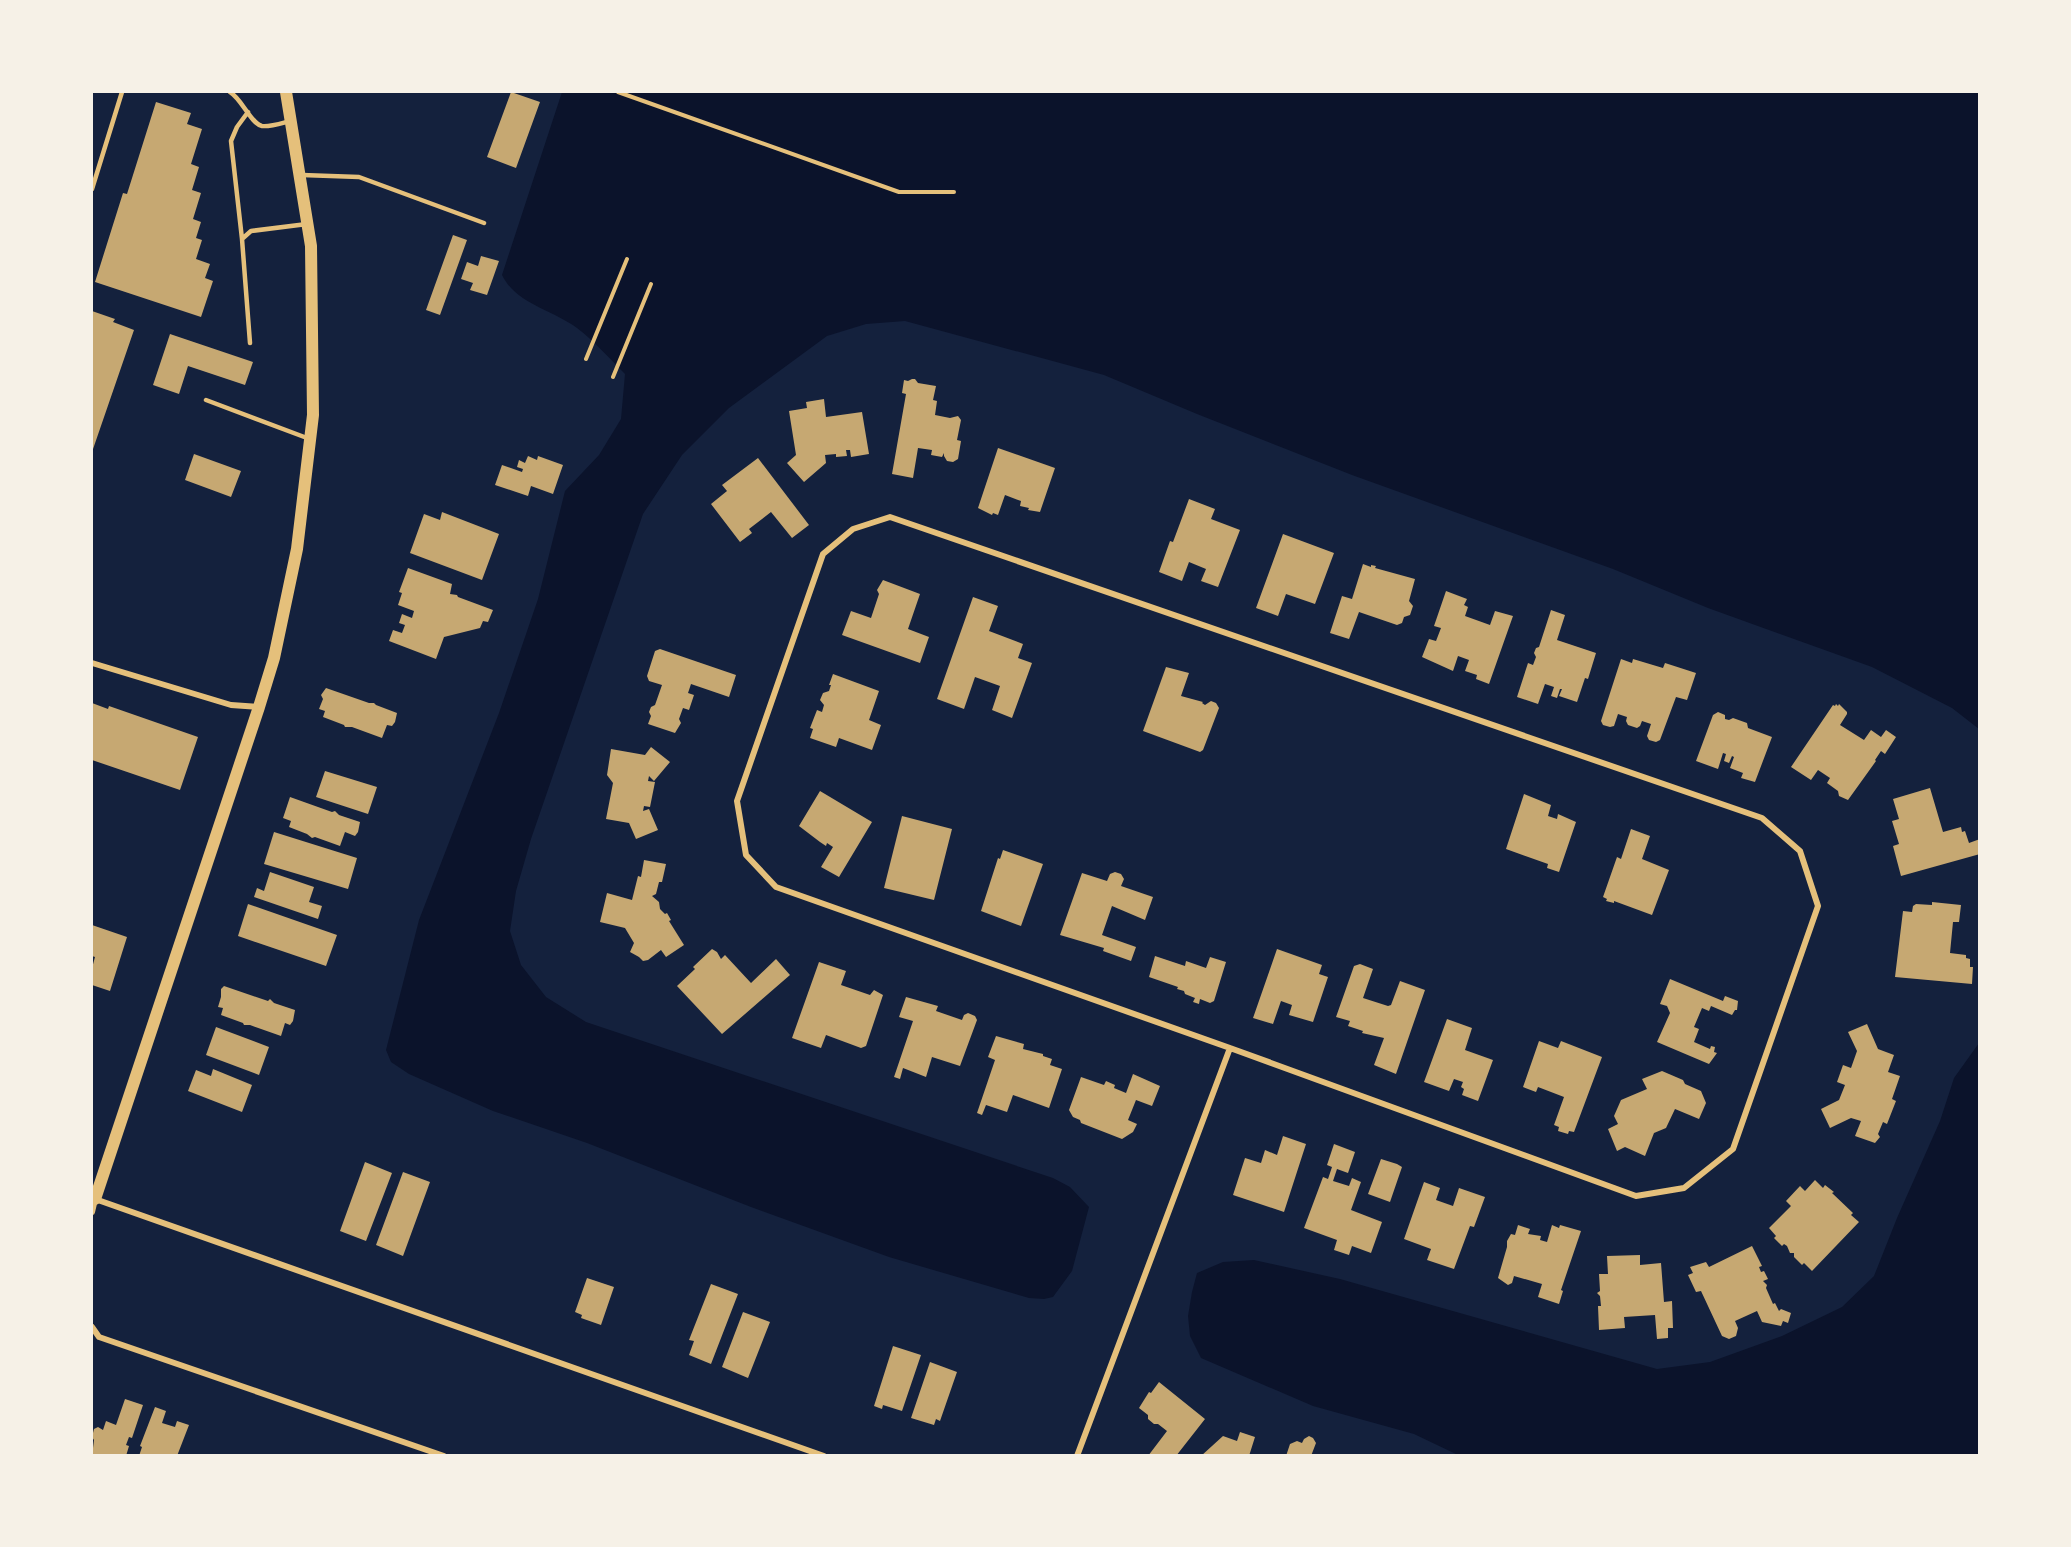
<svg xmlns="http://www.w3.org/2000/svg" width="2071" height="1547" font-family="'Sofia Sans Condensed',sans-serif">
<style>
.water{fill:#0b132b}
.building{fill:#c6a872}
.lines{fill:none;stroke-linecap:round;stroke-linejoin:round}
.path{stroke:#e5c07b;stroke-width:4}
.service{stroke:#e5c07b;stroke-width:4.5}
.minor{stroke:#e5c07b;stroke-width:6}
.secondary{stroke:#e5c07b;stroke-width:12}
</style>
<rect width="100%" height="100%" fill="#14213d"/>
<path class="water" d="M562 92H1979V729L1952 708 1872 667 1708 608 1613 569 1352 475 1197 414 1104 375 905 321 866 324 827 336 729 408 682 455 643 514 531 839 516 891 510 931 521 965 546 997 586 1022 1053 1178 1070 1187 1089 1207 1072 1271 1053 1297 1044 1299 1029 1298 889 1257 751 1207 587 1143 493 1111 409 1074 391 1062 386 1050 419 920 499 713 538 599 565 491 599 455 621 419 625 374C610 359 594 341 577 328 553 310 516 304 502 275Z
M1979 1043V1455H1458L1414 1434 1313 1406 1201 1358 1190 1336 1188 1316 1192 1292 1197 1273 1223 1262 1254 1260 1340 1279 1657 1369 1710 1362 1782 1336 1842 1307 1874 1276 1897 1218 1940 1121 1954 1078Z"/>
<path class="building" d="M511 92 540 102 516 168 487 157Z
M156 102 191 113 187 124 202 129 191 164 199 167 192 190 201 193 193 219 201 222 196 238 202 240 196 259 210 264 205 278 213 281 201 317 95 282 123 193 127 194Z
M453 235 467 240 440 315 426 310Z
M481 256 499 261 487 295 470 290 473 283 461 279 467 262 478 266Z
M92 311 115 319 113 322 134 330 92 452Z
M170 334 253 362 245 385 188 366 179 394 153 385Z
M912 379H915L918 383 936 386 933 400 937 401 935 415 950 418 958 416 961 420 957 440 961 441 958 459 953 462 947 461 944 456V453L942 457 931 455 932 450 918 448 913 478 892 474 906 394 902 393 904 380 908 381Z
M824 399 826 417 862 412 869 454 851 457 850 450H846L847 456 836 457V454L825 455 826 463 804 482 787 463 796 455 789 411 807 408 806 402Z
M998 448 1055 468 1040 512 1028 510 1029 508 1020 506 1021 501 1005 495 998 515 993 513 992 515 978 508Z
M194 454 241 471 231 497 185 480Z
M528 456 537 460 538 456 563 465 553 494 531 486 528 496 495 485 502 465 522 472 523 469 517 467 519 460 525 463Z
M758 458 809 525 792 538 771 512 749 529 752 533 740 542 711 504 727 491 722 485Z
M1189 499 1215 509 1211 519 1240 530 1218 587 1201 581 1206 569 1189 562 1182 581 1159 572 1170 541 1173 542Z
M442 512 499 534 482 580 410 553 424 514 440 520Z
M1283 534 1334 553 1315 604 1286 594 1278 616 1256 608Z
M1363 564 1371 567V565L1376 566 1375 568 1415 579 1409 601 1413 606 1410 615 1404 617 1402 623 1397 625 1359 612 1349 639 1330 633 1342 596 1352 599Z
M408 568 452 584 450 594 457 595 458 597 493 610 488 622 483 621 480 628 444 637 436 659 389 641 393 630 402 633 405 625 399 623 402 614 412 618 414 611 398 605 402 593 399 592Z
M883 580 920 594 908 629 929 637 920 663 842 635 851 611 871 618 879 594 877 590Z
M1446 591 1467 599 1464 605 1468 607 1465 616 1490 625 1495 611 1513 616 1489 684 1476 679 1477 675 1465 671 1469 660 1458 656 1453 671 1422 657 1429 639 1436 641 1441 628 1434 626Z
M973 597 998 606 989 631 1023 644 1018 658 1032 663 1012 718 992 710 1000 686 975 677 964 709 937 699Z
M1551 610 1565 615 1557 640 1596 653 1588 679 1585 678 1577 702 1559 696 1562 689H1560L1557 698 1551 696 1554 687 1545 684 1538 704 1517 697 1528 663 1533 665 1536 657 1534 653 1536 648 1539 647Z
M660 649 736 675 729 697 691 684 688 693 694 695 689 710 683 708 679 719 681 723 675 733 648 724 651 716 649 712 651 707 655 705 662 685 649 681 647 676 655 651Z
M1621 659 1632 663 1633 659 1663 668 1665 663 1696 673 1687 700 1676 697 1660 740 1656 742 1649 740 1647 736 1651 724 1642 721 1640 726 1637 728 1628 725 1626 721 1627 717 1618 714 1614 726 1610 727 1603 725 1601 721Z
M1166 667 1189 673 1181 696 1203 702 1202 703 1205 705 1211 701 1216 703 1219 708 1203 750 1200 752 1143 731Z
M833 674 879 691 869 720 881 725 872 750 839 738 836 747 810 738 813 729 810 728 817 710 822 712 824 705 820 700 823 693 829 691 831 685H829Z
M326 688 369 703H374L376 705 397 713 395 722 392 726 387 725 382 738 352 727H345L344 725 323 717 325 711 319 709 323 699 321 695Z
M92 703 108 709 109 706 198 737 180 790 92 760Z
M1836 704 1838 706 1839 704 1847 712V714L1840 725 1864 740 1871 730 1881 737 1886 730 1896 737 1885 754 1881 751 1875 760 1876 761 1848 800 1839 796 1838 791 1827 783 1830 778 1818 770 1811 780 1791 767 1833 705 1835 706Z
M1718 712 1725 715V719L1729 720 1733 718 1747 723 1748 728 1772 737 1755 782 1741 778 1743 773 1730 768 1734 757 1732 756 1729 763 1724 761 1726 754 1723 753 1718 769 1696 761 1713 715Z
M651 747 670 762 654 781 649 776 648 781 655 782 650 807 644 806 643 811 649 809 658 830 636 839 629 823 606 819 613 783 607 775 611 749 645 755Z
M325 771 377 787 368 814 316 797Z
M1930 788 1943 832 1961 827 1962 832 1965 831 1969 843 1980 839V854L1901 876 1893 846 1899 844 1892 821 1899 819 1893 799Z
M820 791 872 822 839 877 821 867 833 847 827 843 826 846 820 842 799 826Z
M1524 794 1551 805 1548 816 1557 819 1558 814 1576 822 1559 872 1547 868 1548 864 1506 849Z
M290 797 332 812 335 811 339 815 360 822 358 832 355 836 345 832 340 846 315 837 312 838 307 834 289 827 291 821 283 818Z
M902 816 952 829 934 900 884 888Z
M1631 829 1650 836 1642 859 1669 870 1652 915 1614 901V903L1606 901 1607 899 1603 897 1617 857 1621 859Z
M274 832 357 858 348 889 264 864Z
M1003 850 1043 864 1021 926 981 911 998 858 1000 859Z
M644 860 666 864 662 882H659L656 894 652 896 659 902 660 909 665 914 667 913 671 920 669 921 684 945 666 957 661 950 648 960 643 961 639 957 630 952 634 943 625 928 600 922 607 893 632 900 638 876 641 877Z
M270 872 314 887 309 902 322 906 318 919 254 897 257 888 264 891Z
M1115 872 1121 874 1124 879 1121 886 1153 897 1145 920 1112 906 1102 935 1136 947 1131 961 1103 951 1104 948 1060 935 1082 873 1107 881 1110 874Z
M1932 902 1961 905 1959 922H1953L1950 953 1966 955V958L1970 959V967H1973L1972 984 1895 977 1903 911 1912 912 1913 906 1916 904 1932 905Z
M248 904 337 935 326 966 238 936Z
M92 925 127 937 110 991 92 985V968L95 957 92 956Z
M712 949 717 952 721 959 725 955 751 983 776 959 790 975 722 1034 677 986 695 969 693 967Z
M1277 949 1322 965 1319 974 1328 977 1313 1022 1289 1015 1292 1005 1281 1001 1273 1024 1253 1018Z
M1155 956 1185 966 1186 961 1206 968 1210 957 1226 962 1214 1001 1210 1003 1200 999 1199 1004 1193 1002 1195 998 1185 994 1184 991 1177 989 1178 987 1149 977Z
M819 962 846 971 841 985 870 995 874 990 883 995 866 1046 861 1048 826 1035 821 1048 792 1038Z
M1360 964 1373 969 1363 998 1388 1006 1391 1005 1400 981 1425 990 1396 1074 1374 1065 1384 1038 1362 1033 1363 1031 1348 1026 1350 1021 1336 1017 1354 966Z
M1670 979 1723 1001 1725 996 1738 1001 1737 1010H1735L1732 1015 1711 1006 1709 1011 1702 1008 1694 1027 1699 1029 1694 1042 1710 1049 1711 1046 1715 1047 1714 1052 1717 1053 1709 1064 1657 1042 1670 1013 1667 1006 1660 1004Z
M224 986 268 1001 270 999 274 1003 295 1010 293 1021 290 1025 285 1023 281 1036 250 1025H244L243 1023 221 1015 223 1008 218 1007 221 997V989Z
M906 997 938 1006 936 1011 962 1020 964 1015 968 1013 975 1016 977 1020 960 1066 932 1057 926 1077 903 1068 900 1079 894 1077 913 1021 899 1017Z
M1447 1019 1472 1028 1465 1050 1493 1060 1478 1101 1462 1095 1464 1089 1461 1087 1463 1082 1454 1079 1449 1091 1424 1082Z
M1867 1024 1878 1049 1894 1055 1888 1072 1900 1076 1892 1099 1896 1101 1887 1124 1883 1122 1878 1134 1880 1137 1875 1143 1855 1136 1861 1121 1851 1118 1830 1128 1821 1109 1839 1100 1845 1085 1837 1082 1843 1065 1851 1068 1857 1051 1848 1032Z
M216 1027 269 1047 259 1075 206 1055Z
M996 1036 1024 1044 1023 1049 1043 1054V1056L1052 1059 1050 1065 1062 1069 1049 1108 1013 1095 1007 1112 986 1105 982 1115 977 1113 995 1060 988 1057Z
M1539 1041 1558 1048 1561 1041 1602 1057 1574 1132 1569 1131 1568 1134 1558 1131 1559 1127 1554 1125 1564 1097 1538 1087 1536 1092 1523 1087Z
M213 1069 252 1085 242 1112 188 1091 196 1070 211 1076Z
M1662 1071 1683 1080 1685 1084 1701 1091 1706 1103 1699 1119 1675 1109 1666 1128 1654 1133 1645 1156 1625 1147 1617 1151 1608 1129 1618 1124 1614 1116 1621 1100 1647 1089 1642 1079Z
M1133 1074 1160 1086 1152 1106 1136 1100 1128 1120 1137 1124 1133 1132 1122 1139 1081 1123 1080 1120 1073 1117 1069 1110 1081 1077 1104 1085 1106 1081 1115 1085 1114 1088 1126 1093Z
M1283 1136 1306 1144 1284 1212 1233 1195 1245 1158 1261 1163 1265 1150 1277 1155Z
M1334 1144 1355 1152 1348 1173 1337 1169 1333 1181 1349 1186 1352 1178 1361 1182 1351 1210 1382 1222 1371 1253 1352 1246 1349 1255 1334 1250 1337 1240 1304 1228 1323 1177 1328 1179 1332 1167 1327 1165Z
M1381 1159 1397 1164 1402 1167 1390 1202 1368 1194Z
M365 1162 392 1173 366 1241 340 1231Z
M403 1172 430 1182 403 1256 376 1245Z
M1815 1180 1823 1188 1825 1185 1834 1192 1832 1193 1853 1213 1851 1215 1859 1222 1812 1271 1804 1263 1802 1265 1794 1257V1253H1790L1787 1246 1784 1244 1782 1246 1774 1238 1776 1236 1769 1228 1791 1206 1786 1201 1800 1186 1805 1191Z
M1424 1182 1440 1188 1436 1200 1453 1206 1459 1188 1485 1197 1474 1227 1470 1226 1454 1269 1427 1260 1431 1249 1404 1239Z
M1518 1225 1530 1229 1528 1234 1541 1236 1540 1240 1547 1242 1552 1225 1559 1228 1560 1225 1581 1231 1561 1290 1563 1291 1559 1304 1538 1297 1542 1284 1514 1276 1512 1283 1508 1285 1498 1278 1507 1247V1241L1511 1234 1515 1235Z
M1752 1246 1762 1266 1759 1267 1761 1272 1764 1271 1768 1279 1763 1281 1767 1285 1766 1288 1773 1304 1775 1303 1779 1311 1781 1309 1791 1313 1788 1323 1783 1321 1781 1326 1762 1322 1757 1311 1735 1321 1738 1328 1736 1336 1729 1339 1722 1336 1701 1291 1696 1292 1688 1275 1693 1273 1690 1267 1706 1262 1709 1267Z
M1640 1255V1265L1661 1263 1664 1302 1672 1301 1673 1328H1668V1338L1657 1339 1655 1315 1624 1317 1625 1328 1599 1330 1598 1306H1601L1600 1296 1597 1293 1600 1291 1599 1274H1608L1607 1256Z
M587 1278 614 1287 601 1325 581 1318 582 1315 575 1312Z
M711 1284 738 1294 711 1364 689 1355 694 1341 689 1340Z
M743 1312 770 1322 748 1378 722 1367Z
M893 1346 921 1355 902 1411 883 1405 882 1409 874 1406Z
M930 1362 957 1372 940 1421 936 1419 934 1425 911 1418Z
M1159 1382 1205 1419 1176 1456H1148L1167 1431 1158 1424H1154L1148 1419V1415L1139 1408 1149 1392 1151 1393Z
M125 1399 143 1405 132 1438 129 1437 126 1445 129 1446 126 1456H92L94 1440 92 1437 94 1429 98 1427 103 1430 106 1421 116 1425Z
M155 1407 166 1411 162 1423 175 1427 177 1421 189 1425 177 1456H139L142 1447 140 1446Z
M1240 1432 1255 1437 1249 1456H1201L1223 1436 1237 1441Z
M1309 1436 1313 1438 1316 1443 1311 1456H1286L1290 1444 1297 1441 1302 1443 1304 1439Z"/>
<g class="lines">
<path class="path" d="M618 92 899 192H954
M586 359 627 259
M613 377 651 284"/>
<path class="service" d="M230 92C242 99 251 124 262 126 270 127 282 123 290 121
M302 175 359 177 484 223
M92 189 122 92
M242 239 231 141 237 127 248 112
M250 343 242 239 251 231 307 224
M206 400 307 438"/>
<path class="minor" d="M890 517 1762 818 1800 851 1818 906 1733 1149 1684 1188 1636 1196 1230 1048 776 887 746 855 737 801 823 554 853 529Z
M92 663 231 705 259 707
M92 1212 95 1199 824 1456
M92 1327 99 1337 444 1456
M1077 1456 1230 1048"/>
<path class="secondary" d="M95 1199 259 707 274 658 297 549 313 415 311 246 286 92"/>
</g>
<rect width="2071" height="1547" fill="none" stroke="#f6f1e7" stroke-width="186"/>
</svg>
